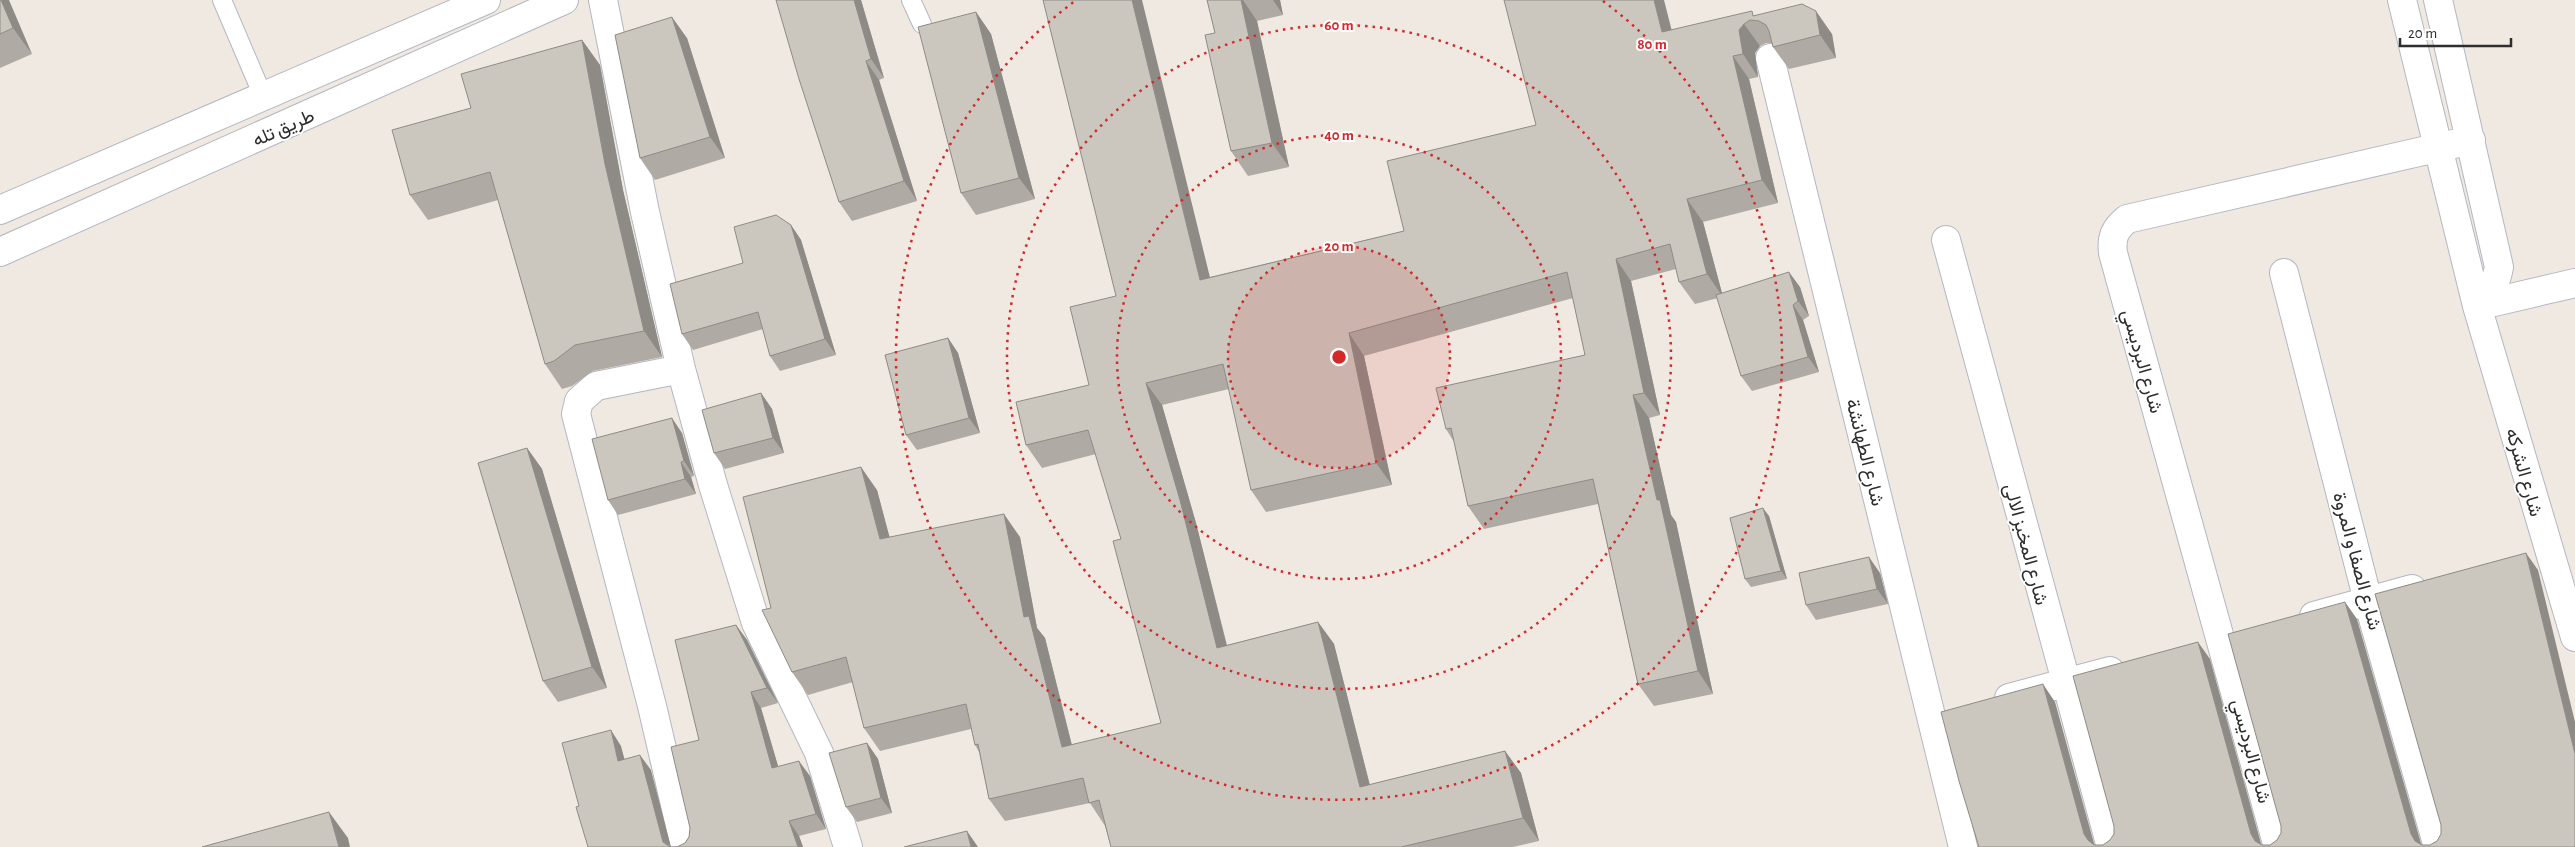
<svg xmlns="http://www.w3.org/2000/svg" width="2575" height="847" font-family="'Alegreya Sans',Vazirmatn,sans-serif">
<style>
.lines{fill:none;stroke-linecap:round;stroke-linejoin:round}
.lane-casing{stroke:#b4b7c1;stroke-width:20}
.street-casing{stroke:#b4b7c1;stroke-width:30}
.secondary-casing{stroke:#b4b7c1;stroke-width:30}
.lane{stroke:#fff;stroke-width:18}
.street{stroke:#fff;stroke-width:28}
.secondary{stroke:#fff;stroke-width:28}
.wall{fill:#afaba4}
.shaded-wall{fill:#8e8b86}
.building{fill:#cbc7bf;stroke:#8e8b86}
.ring{fill:none;stroke:#d62828;stroke-width:2.5;stroke-dasharray:2.5 5}
.labels{text-anchor:middle;stroke-width:4;stroke-linejoin:round;paint-order:stroke}
.street-label{font-size:19px;fill:#2e2e2e;stroke:#fff}
.centre{fill:#d62828;stroke:#fff;stroke-width:2.5}
.ring-label{font-size:15px;text-anchor:middle;font-weight:bold;fill:#d62828;stroke:#fff;stroke-width:4;stroke-linejoin:round;paint-order:stroke}
</style>
<rect width="100%" height="100%" fill="#efe9e1"/>
<g class="lines">
<g class="lane-casing">
<path id="lane" d="M222 0 263 96
M911 0 922 24"/>
</g>
<g class="street-casing">
<path id="street" d="M603 0 645 212 681 369 713 485 756 623 819 753 848 847
M2402 0 2477 306 2575 637
M2438 0 2499 267C2496 284 2490 294 2477 306
M1770 58 1963 847
M1946 240 2111 847
M2284 273 2368 601 2438 847
M2477 306 2575 283
M681 369 596 386 579 401 576 414 652 706 685 847
M2314 616 2412 589
M2009 698 2110 671
M2278 847 2113 253C2111 237 2115 229 2127 219L2471 140"/>
</g>
<g class="secondary-casing">
<path id="secondary" d="M0 210 486 0
M0 252 564 0"/>
</g>
<use href="#lane" class="lane"/>
<use href="#street" class="street"/>
<use href="#secondary" class="secondary"/>
</g>
<path class="wall" d="M0 0 32 54 0 68Z
M776 0H861L884 78 879 80 917 201 852 221 839 202Z
M1207 0H1280L1283 15 1257 21 1289 167 1248 176 1231 151 1215 33Z
M976 12 991 34 1035 199 976 215 961 193Z
M1755 15 1832 34 1836 58 1789 69 1773 47 1772 43H1766L1760 46 1755 53 1758 77 1749 79 1778 203 1703 222 1722 293 1800 287 1809 316 1803 320 1819 372 1752 391 1741 376 1718 298 1695 304 1679 282 1676 269 1631 281 1660 415 1649 418 1671 515 1676 522 1713 694 1654 706 1638 684 1598 504 1484 529 1468 506 1454 442 1446 429 1585 355 1573 298 1364 356 1392 485 1266 512 1251 490 1229 389 1162 405 1196 523 1227 645 1318 622 1334 644 1370 785 1505 751 1521 773 1539 841 1513 847H1111L1105 826 1090 803 1005 821 989 799 979 752 975 745 971 729 880 751 864 728 853 682 808 695 792 672 877 490 889 537H1020L1037 628 1045 638 1072 745 1161 723 1121 539 1096 454 1042 468 1026 445 1089 385 1210 277 1404 231 1536 125 1671 30Z
M687 38 725 158 655 180 640 158Z
M582 40 600 65 623 190 662 357 593 371 572 386 562 389 545 364 498 200 428 220 410 195 471 108Z
M791 225 801 240 836 355 780 371 770 356 763 329 693 350 682 334 743 263Z
M948 338 958 353 980 433 917 450 906 435Z
M761 393 772 409 784 453 725 469 714 453Z
M682 433 694 476 691 477 696 494 618 515 608 500Z
M527 448 542 469 607 688 558 702 543 681Z
M1769 516 1787 579 1751 587 1745 579Z
M1880 573 1888 604 1816 620 1806 605Z
M736 625 747 640 778 703 761 708 778 766 810 776 826 829 799 836 803 847H677L685 843 689 837 699 740Z
M867 743 878 759 892 813 857 822 846 807Z"/>
<path class="shaded-wall" d="M1 0H9L32 54 13 28Z
M854 0H861L884 78 871 59Z
M1132 0H1142L1216 302 1200 280Z
M1241 0H1243L1257 21 1289 167 1272 143Z
M1273 0H1280L1283 15Z
M1654 0H1664L1678 55 1662 32Z
M1816 11 1832 34 1836 58 1820 35Z
M976 12 991 34 1035 199 1019 178Z
M672 17 687 38 725 158 710 137Z
M1744 24 1760 46 1755 53 1758 77 1743 54 1739 30Z
M582 40 600 65 623 190 662 357 644 331 605 164Z
M1733 56 1749 79 1778 203 1762 180Z
M866 61 879 80 917 201 904 181Z
M1687 199 1703 222 1723 297 1707 274Z
M791 225 801 240 836 355 825 339Z
M1616 259 1631 281 1660 415 1644 393Z
M1789 272 1800 287 1809 316 1798 301Z
M1793 305 1803 320 1819 372 1808 357Z
M1349 333 1364 356 1392 485 1376 463Z
M948 338 958 353 980 433 969 418Z
M1146 383 1162 405 1196 523 1233 671 1217 648Z
M761 393 772 409 784 453 773 438Z
M1633 395 1649 418 1671 515 1676 522 1713 694 1698 671 1657 500Z
M672 418 682 433 694 476 684 461Z
M527 448 542 469 607 688 592 667Z
M681 462 691 477 696 494 685 479Z
M861 467 877 490 896 561 880 539Z
M1763 508 1769 516 1787 579 1781 571Z
M1004 514 1020 537 1037 628 1045 638 1078 770 1062 747 1024 617Z
M2526 553 2538 570 2575 722V754Z
M1869 557 1880 573 1888 604 1877 589Z
M2345 602 2357 619 2422 847 2415 841 2411 834Z
M1318 622 1334 644 1376 810 1360 787Z
M736 625 747 640 778 703 767 688Z
M2198 642 2210 659 2262 847H2259L2251 834Z
M2043 684 2055 702 2095 847H2092L2084 834Z
M751 692 761 708 783 783 772 768Z
M611 730 621 746 629 776 618 761Z
M867 743 878 759 892 813 881 798Z
M1505 751 1521 773 1539 841 1523 818Z
M640 755 651 770 671 847 663 842Z
M799 761 810 776 826 829 816 814Z
M329 812 348 838 350 847H339Z
M789 821 799 836 803 847H798Z
M967 831 978 847H971Z"/>
<path class="building" d="M0 0H1L13 28 0 34Z
M776 0H854L871 59 866 61 904 181 839 202 799 79Z
M1043 0H1132L1200 280 1404 231 1387 161 1536 125 1504 0H1654L1662 32 1752 11 1753 16 1802 4 1816 11 1820 35 1773 47 1769 31 1766 25 1759 21 1750 20 1744 24 1739 30 1743 54 1733 56 1762 180 1687 199 1707 274 1679 282 1670 244 1616 259 1644 393 1633 395 1657 500H1660L1698 671 1638 684 1593 479 1468 506 1451 428 1446 429 1436 388 1585 355 1567 272 1349 333 1376 463 1251 490 1223 364 1146 383 1180 500 1217 648 1318 622 1360 787 1505 751 1523 818 1401 847H1111L1099 800 1089 803 1083 778 989 799 978 744 975 745 966 704 864 728 846 657 792 672 762 610 771 608 743 497 861 467 880 539 1004 514 1024 617 1029 616 1062 747 1161 723 1113 541 1121 539 1088 430 1026 445 1016 402 1089 385 1070 307 1116 296Z
M1207 0H1241L1272 143 1231 151 1205 35 1215 33Z
M976 12 1019 178 961 193 918 27Z
M672 17 710 137 640 158 615 35Z
M582 40 605 164 644 331 575 345 554 361 545 364 490 172 410 195 392 130 471 108 461 74Z
M776 215 791 225 825 339 770 356 758 312 682 334 670 284 743 263 734 227Z
M1789 272 1798 301 1793 305 1808 357 1741 376 1716 295Z
M948 338 969 418 906 435 885 355Z
M761 393 773 438 714 453 702 410Z
M672 418 684 461 681 462 685 479 608 500 592 439Z
M527 448 592 667 543 681 478 463Z
M1763 508 1781 571 1745 579 1730 518Z
M2526 553 2575 754V847H1979L1959 781 1941 712 2043 684 2084 834 2088 840 2094 845H2103L2110 840 2114 834V826L2073 676 2198 642 2251 834 2255 841 2262 845H2270L2277 840 2281 833V826L2228 634 2345 602 2411 834 2415 841 2422 845H2430L2437 841 2441 834V825L2375 594Z
M1869 557 1877 589 1806 605 1799 573Z
M736 625 767 688 751 692 772 768 799 761 816 814 789 821 798 847H677L685 843 689 837 690 828 671 747 699 740 675 640Z
M611 730 618 761 640 755 663 842 670 847H677H588L576 807 579 806 562 743Z
M867 743 881 798 846 807 829 753Z
M329 812 339 847H202Z
M967 831 971 847H904Z"/>
<circle cx="1339" cy="357" r="111" fill="#d62828" fill-opacity=".12"/>
<g class="ring">
<circle cx="1339" cy="357" r="111"/>
<circle cx="1339" cy="357" r="222"/>
<circle cx="1339" cy="357" r="332"/>
<path d="M1603 1A443 443 0 1 1 1075 1"/>
</g>
<g class="labels">
<g class="street-label">
<text transform="translate(283 127) rotate(-24)" y="7">طريق تله</text>
<text transform="translate(2143 361) rotate(74)" y="7">شارع البرديسي</text>
<text transform="translate(1866 452) rotate(76)" y="7">شارع الطهانشة</text>
<text transform="translate(2525 472) rotate(74)" y="7">شارع الشركه</text>
<text transform="translate(2027 544) rotate(75)" y="7">شارع المخبز الالى</text>
<text transform="translate(2358 561) rotate(75)" y="7">شارع الصفا و المروة</text>
<text transform="translate(2252 751) rotate(75)" y="7">شارع البرديسي</text>
</g>
</g>
<circle cx="1339" cy="357" r="8" class="centre"/>
<g class="ring-label">
<text x="1339" y="30">60 m</text>
<text x="1652" y="49">80 m</text>
<text x="1339" y="140">40 m</text>
<text x="1339" y="251">20 m</text>
</g>
<path d="M2400 38v8h111v-8" fill="none" stroke="#2e2e2e" stroke-width="2.5"/>
<text x="2408" y="38" font-size="15" fill="#2e2e2e" stroke="#ffffff" stroke-width="4" paint-order="stroke">20 m</text>
</svg>
